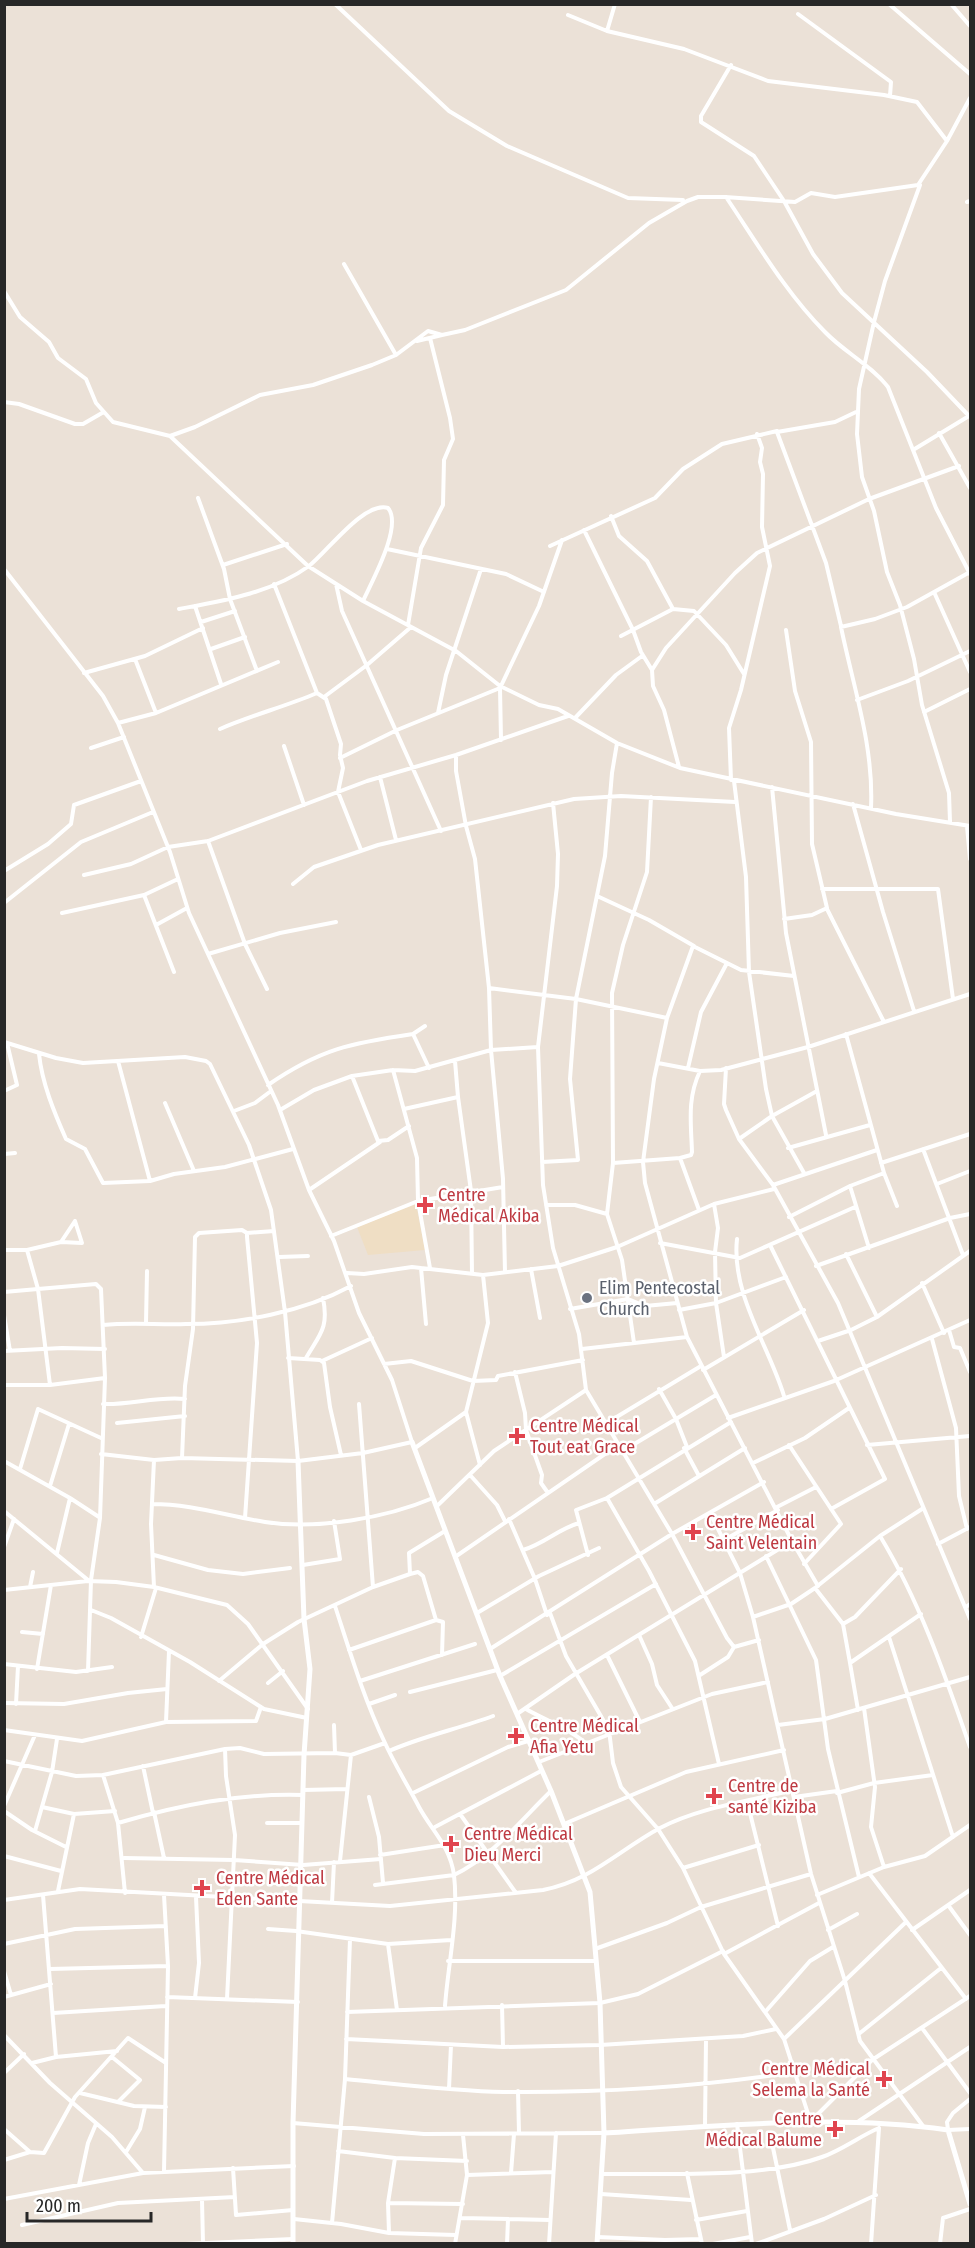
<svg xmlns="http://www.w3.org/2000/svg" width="975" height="2248" font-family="'Fira Sans Condensed',sans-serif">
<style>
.education{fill:#efdec4}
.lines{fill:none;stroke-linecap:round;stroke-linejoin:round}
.street{stroke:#fff;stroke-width:4}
.secondary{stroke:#fff;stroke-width:5}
.health-dot{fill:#e0444e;stroke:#fff;stroke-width:2}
.worship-dot{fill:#6b7280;stroke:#fff;stroke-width:2}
.labels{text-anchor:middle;stroke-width:5;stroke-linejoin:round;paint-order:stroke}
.health-label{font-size:18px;fill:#be3a42;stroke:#fff;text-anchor:start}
.worship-label{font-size:18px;fill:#5b616d;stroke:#fff;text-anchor:start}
</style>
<rect width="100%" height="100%" fill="#ebe1d7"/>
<path class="education" d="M416 1204 425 1250 368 1255 357 1227Z"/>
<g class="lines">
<path class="street" d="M335 4 449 111 507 146 628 198 683 200
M889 4 970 74
M951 4 970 26
M798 14 891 82 890 96
M568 15 607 31 684 49 768 81 884 95 917 102 947 141
M607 31 615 4
M731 65 701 116V122L754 156 784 201 813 254 842 293 927 372 969 416
M920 185 885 281 874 322 859 389 857 434 862 477 874 511 887 572 900 605 914 659 922 705 949 793 950 822
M726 197C757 243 786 293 825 332 844 352 871 365 888 387L936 508 970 574
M967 202 970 201
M344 264 396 355
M4 275V282
M4 291 20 317 49 342 58 358 86 379 96 403 113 422 170 436 308 566 363 601 456 651 500 686 539 705 558 709 617 743 680 768 896 814 970 826
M417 341 442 335
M4 402 19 404 75 424H83L102 413
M939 433 970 488
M170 436 195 427 260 395 313 385 372 365 396 355 428 331 442 335 465 330 566 290 649 223 687 201 698 197H725L795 202 811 193 835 197 918 185 947 141 970 98
M913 450 969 416
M198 498 224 569 230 599 257 671
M611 516 619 536 647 561 673 609 694 611 726 645 744 674
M584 530 633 630 641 652 652 670
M550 546 655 498 683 469 722 444 777 431
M387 549 506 574 544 592
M223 565 287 544
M4 569 103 696 118 723 170 852 189 913 278 1105 309 1190 334 1241 359 1313 392 1380 412 1442 363 1453 298 1461 182 1458 154 1460 101 1454
M274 584 317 693 326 699 341 744 340 755 343 768 338 792 361 850
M336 584 342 611 441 831
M934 592 970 672
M195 606 221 684
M179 609C222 601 272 593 309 566 328 551 364 501 388 508 403 526 372 581 363 601
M201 622 235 611
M408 625 421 548 443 505 444 460 453 439 450 418 430 338
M841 626 826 563 777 432 835 422 856 412
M621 636 673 609
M211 649 245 637
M135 659 156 713
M84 673 145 656 203 628
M324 697 367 665 411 627
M857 700 908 681 970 651
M924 712 970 689
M438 713 446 675 481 569
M575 718 616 675 642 656
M118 723 156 713 278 662
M220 729C252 715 284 707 317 693
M501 740 500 688 539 606 562 540
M284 746 304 805
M91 748 124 737
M456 755V771L466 826 475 859 489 988 491 1050 503 1179 505 1272
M340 758 397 730 500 688
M679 767 664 710 653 686 652 670 666 648 735 573 757 553 869 499 959 466
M380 777 396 840
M731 780 729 728 741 690 770 566 762 527 763 474 760 462 762 448 757 434
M734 781 746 877 749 972 766 1089 772 1116 804 1173
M772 787 786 933 826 1135
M553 803 558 854 557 886 538 1047 543 1185 553 1248 579 1334 586 1390 672 1534 727 1638 734 1647 759 1640
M853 804 883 912 914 1011
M871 808C874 746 853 686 841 627L875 619 907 607 970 572
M967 826 970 859
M208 841 245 944 267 989
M4 871 48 844 71 824 74 805 141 781
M84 875 131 864 168 847 208 841 367 781 456 755 568 716
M293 884 314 867 378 845 574 799 621 796 735 802
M822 889H938L953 999
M144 895 174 972
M597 896 649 920 694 946
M4 903 81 842 153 812
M827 909 884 1022
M62 913 144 895 178 879
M784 919 812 915 827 908 812 844 811 742 795 691 786 630
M156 925 187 908
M208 954 280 933 336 922
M794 976 741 970 693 946 667 1018 654 1079 643 1162 645 1183 687 1337 792 1541 818 1586
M489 988 576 999 667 1018
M413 1034 429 1068
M4 1042 56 1058 83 1063 185 1057 206 1061 210 1064 249 1145 271 1210 285 1312 298 1461
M39 1054C42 1083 54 1112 66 1139L85 1149 103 1183 150 1181 174 1174 225 1167 293 1149
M118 1061 150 1181
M658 1063 700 1071
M688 1068 701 1012 727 963
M726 1068 724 1104 726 1110 739 1139 773 1185 838 1303 970 1619
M393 1070 417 1158 418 1201 430 1268
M352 1076 378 1141 388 1140 409 1126
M268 1085C320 1049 351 1043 413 1034L425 1026
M4 1091 17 1085 7 1043
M458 1097 471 1191 472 1274
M165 1103 194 1171
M404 1109 458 1097 455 1061
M280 1110 314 1090 352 1076 393 1070 415 1071 491 1050 538 1047
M234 1111 255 1103 271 1091
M739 1139 772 1116 817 1091
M788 1148 870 1125
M923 1149 963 1255
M4 1154 15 1153
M680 1158 691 1155 692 1152C691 1122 687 1099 700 1071L721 1070 808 1047 970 994
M542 1162 578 1160 570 1079 576 999 605 856 612 773 617 743
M613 1163 680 1158 699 1210
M881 1163 970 1134
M884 1173 897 1206
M937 1184 970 1171
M773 1185 877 1150
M850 1186 869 1248
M309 1190 380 1142
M714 1204 718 1228 715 1252 716 1303 724 1357
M546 1205H575L607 1214 622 1260 634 1343
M607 1214 613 1163 612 993 623 945 647 872 651 797
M789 1217 850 1186 884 1173 846 1034
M331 1236 418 1201 503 1187
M737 1239C731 1294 769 1346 784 1396
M660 1243 740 1258 855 1207
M770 1245 885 1479 831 1509
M4 1250H27L38 1289 96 1284 101 1289 105 1378 100 1518 91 1580 88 1671
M27 1250 61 1242 82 1243 75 1221 61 1242
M846 1254 877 1317
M279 1257 308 1256
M816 1266 950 1218 970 1214
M421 1268 426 1324
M531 1269 540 1318
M347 1273 364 1274 412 1267 483 1275 558 1266 617 1247 714 1204 774 1189
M922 1283 944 1333
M4 1292 38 1289 50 1385
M570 1309 628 1299 645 1306 677 1303
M679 1310 716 1303 786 1277
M4 1315 10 1351
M146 1323 147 1271
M103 1325C131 1322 159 1325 186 1324 240 1324 303 1312 351 1286
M949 1330 954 1347 960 1348 970 1372
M932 1339 956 1428 959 1496 967 1529
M818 1341 851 1330 877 1317 970 1251
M582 1349 687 1337
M4 1351 62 1348 105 1349
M288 1358 320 1360 324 1363 330 1407 341 1455
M306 1358C320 1334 329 1328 323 1298
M322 1361 372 1338
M384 1364 411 1361 473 1381 496 1380 498 1376 583 1360
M703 1370 804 1310
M515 1372 525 1413 526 1430 542 1475 541 1483 548 1493
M4 1385H50L105 1378
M659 1389 676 1419 687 1447
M103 1404C131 1405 157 1396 185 1399
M466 1412 480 1465
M728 1418 834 1381 970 1320
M117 1423 185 1416
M605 1424 701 1366
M789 1445 841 1524 804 1564
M867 1445 970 1436
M415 1448 466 1412 488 1323 483 1275
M684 1448 699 1476
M621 1452 716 1395
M182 1458 185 1386 193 1329 195 1237 199 1233 242 1230 247 1233
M4 1461 70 1498 99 1517
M753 1463 805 1438 849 1408
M20 1469 38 1409 101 1438
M470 1475 497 1505 505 1521
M50 1486 69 1424
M152 1504C191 1504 227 1516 265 1522 317 1530 386 1518 433 1498
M654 1504 745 1448
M437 1506 494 1451 586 1390
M777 1507 816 1487
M4 1511 88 1580
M710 1513 740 1573 753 1617 811 1874 845 1981 860 2041 923 2126
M245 1518 257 1343 247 1237V1233L274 1231
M509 1519 535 1579 547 1615
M880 1536C920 1602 945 1675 970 1747
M724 1540 778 1510
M938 1544 970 1527
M4 1547 14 1519
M523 1550C544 1544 558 1529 579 1523
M57 1553 70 1498
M154 1555 208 1570 243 1574 290 1568
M588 1555 576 1510 607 1498
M766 1556 816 1660 828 1749 859 1877
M455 1557 618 1445
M303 1565 340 1559 334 1521
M410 1574 418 1572 423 1576 436 1620 443 1622 442 1655
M30 1587 33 1572
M154 1587 151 1524 154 1460
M373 1587 410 1574 409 1553 445 1531
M815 1588 843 1624 855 1617 901 1569
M4 1590 88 1581 116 1582 154 1587 227 1605 248 1624 308 1709
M335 1606C350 1652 364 1699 385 1743 395 1765 408 1786 419 1807 432 1831 450 1846 454 1875 459 1918 448 1964 445 2006
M966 1607 970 1604
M91 1610 111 1618 190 1662 264 1709 307 1718
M477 1613 539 1576 599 1548
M550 1613 566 1656 609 1730 613 1763 621 1787 658 1829 683 1868 724 1954 784 2039 811 2123
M753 1617 791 1604 815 1588 880 1536 922 1509
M843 1624 850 1663
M22 1632 43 1634
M639 1635 652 1664 657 1685 672 1708
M141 1637 156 1588
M889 1637 953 1837
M490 1649 672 1534 764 1482
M349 1650 436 1620
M607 1655 640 1722
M4 1664 76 1672 112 1667
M37 1669 51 1585
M700 1675 728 1657 734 1647
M500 1676 656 1584
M219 1681 263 1644 298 1622 373 1587 359 1404
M360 1681 475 1644
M268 1683 283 1671
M410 1692 497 1670
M4 1703 64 1704 128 1693 167 1689
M16 1704 18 1666
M369 1704 395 1695
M864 1708 875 1787 871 1827 884 1867
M526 1709C541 1718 578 1733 587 1745
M858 1710 850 1663 921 1614
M517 1714 575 1674 792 1541
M166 1722 169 1651
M334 1725 335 1753
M778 1725 825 1719 970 1677
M4 1730 82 1741 166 1722 256 1721 261 1707
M225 1749 226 1776 235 1835 227 1999
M389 1751C423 1736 458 1729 493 1716
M4 1761 76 1776 103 1775 225 1749 240 1748 264 1754 335 1753 351 1755 385 1743
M539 1762 712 1694 768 1682
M719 1764 695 1661 649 1571 607 1498 731 1422
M143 1766 153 1813
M103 1775 118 1823 125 1893
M303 1790 347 1789
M413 1793 508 1747 528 1741
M837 1793 874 1783 933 1775
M369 1797 379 1837 383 1883
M794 1797 837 1791
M747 1801 778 1926
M4 1806 35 1735
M42 1807 74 1814 115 1811
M4 1811 32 1830 66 1847
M154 1812 164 1858
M460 1814 516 1893
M118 1823C179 1805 239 1793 303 1795
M267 1823H302
M564 1824 686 1772 784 1750
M435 1827 541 1771
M35 1831 52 1772 57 1739
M380 1855 445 1845
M4 1856 61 1871
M124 1858 234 1860 303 1865 381 1859
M340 1861 351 1755
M683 1868 759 1845
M869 1873 966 1999
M375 1885 454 1875C492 1857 521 1820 551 1791
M58 1891 74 1814
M43 1895 56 2057
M164 1895 168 1966 164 2172
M817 1895 884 1867 925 1856 970 1825
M4 1900 80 1889 390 1906 543 1890C591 1881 619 1850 660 1828 700 1807 750 1801 793 1790
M332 1903 334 1862
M948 1905 970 1935
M268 1929 296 1931 388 1944 451 1940
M828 1930 857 1914
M912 1930 970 1890
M4 1944 75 1929 166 1926
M388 1944 397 2010
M595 1949 667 1923 701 1907 811 1874
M724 1954 819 1903
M448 1961H596
M50 1969 168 1966
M4 1971 11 1995
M4 1997 51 1984
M167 1997 298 2002
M195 1998 199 1963 196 1897
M502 2005 503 2047
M766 2011 810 1961 833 1947
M347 2012 600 2003 638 1994 723 1951
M53 2013 166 2006
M922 2028 970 2093
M860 2033 941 1968
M4 2035 50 2083 112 2137 143 2173
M346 2039 503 2047 600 2045 743 2036 776 2029
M784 2039 906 1922
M112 2057 140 2080 118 2102
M32 2063 56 2057 117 2051
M4 2073 24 2054
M345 2079C397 2084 451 2091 504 2092 601 2093 699 2087 795 2072
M449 2089 451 2045
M518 2091 519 2133
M80 2093 134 2106 166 2107
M970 2099 953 2113 947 2122 948 2130 970 2129
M811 2121 872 2060 970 1996
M859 2121 970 2047
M293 2123 424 2134 604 2133
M737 2124 752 2244
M705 2126 706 2039
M4 2129 30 2152
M772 2143 790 2230
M338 2151 395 2158 467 2161
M126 2152 140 2129 145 2107
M4 2160 30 2152 44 2153 75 2097 128 2038 166 2063
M233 2168 236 2215 293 2210
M511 2173 514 2134
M687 2173 702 2244
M602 2174C667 2173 762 2179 822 2157 842 2150 860 2136 879 2128
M467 2175 553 2172
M79 2185 88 2143 96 2124
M601 2194 691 2200
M4 2199 143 2173 294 2166
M202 2200 203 2244
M388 2203 463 2204
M461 2218 550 2220
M294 2219 341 2224 389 2233 456 2235
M696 2220 747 2211
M332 2223 345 2079 350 1939
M22 2225 118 2203 235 2197
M389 2233 388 2203 395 2158
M598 2237 665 2240 700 2239
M185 2244 293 2239
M455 2244 467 2175 463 2135
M507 2244 508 2219
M549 2244 556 2133
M713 2244 750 2237
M756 2244 824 2219 876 2195
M871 2244 879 2128
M940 2244 943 2218 970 2209"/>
<path class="secondary" d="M412 1442 500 1676 551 1791 590 1892 600 2003 604 2133 597 2244
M604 2133C718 2126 834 2114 948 2130L970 2204
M293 2244V2123L304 1755 310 1669 304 1619 298 1461"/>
</g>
<g class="health-dot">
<path d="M422 1196h6v6h6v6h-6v6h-6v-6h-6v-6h6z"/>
<path d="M514 1427h6v6h6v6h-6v6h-6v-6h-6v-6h6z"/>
<path d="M690 1523h6v6h6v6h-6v6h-6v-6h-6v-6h6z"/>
<path d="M513 1727h6v6h6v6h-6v6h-6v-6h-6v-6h6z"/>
<path d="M711 1787h6v6h6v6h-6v6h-6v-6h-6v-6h6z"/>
<path d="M448 1835h6v6h6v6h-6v6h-6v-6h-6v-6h6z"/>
<path d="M199 1879h6v6h6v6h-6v6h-6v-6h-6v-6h6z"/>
<path d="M881 2070h6v6h6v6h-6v6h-6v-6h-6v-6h6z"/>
<path d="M832 2120h6v6h6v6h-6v6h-6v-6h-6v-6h6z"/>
</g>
<circle class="worship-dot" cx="587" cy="1298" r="6"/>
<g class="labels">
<g class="health-label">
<text x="438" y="1201">Centre<tspan x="438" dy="21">Médical Akiba</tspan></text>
<text x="530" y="1432">Centre Médical<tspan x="530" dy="21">Tout eat Grace</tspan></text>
<text x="706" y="1528">Centre Médical<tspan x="706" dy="21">Saint Velentain</tspan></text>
<text x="530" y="1732">Centre Médical<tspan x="530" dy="21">Afia Yetu</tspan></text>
<text x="728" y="1792">Centre de<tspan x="728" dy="21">santé Kiziba</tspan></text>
<text x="464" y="1840">Centre Médical<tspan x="464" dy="21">Dieu Merci</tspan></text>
<text x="216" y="1884">Centre Médical<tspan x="216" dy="21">Eden Sante</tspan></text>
<text x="870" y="2075" text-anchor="end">Centre Médical<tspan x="870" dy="21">Selema la Santé</tspan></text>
<text x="822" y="2125" text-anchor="end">Centre<tspan x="822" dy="21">Médical Balume</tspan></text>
</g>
<g class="worship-label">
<text x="599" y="1294">Elim Pentecostal<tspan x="599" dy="21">Church</tspan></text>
</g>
</g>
<rect width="975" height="2248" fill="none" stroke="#272727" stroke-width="12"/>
<path d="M27 2212v9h124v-9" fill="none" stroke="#272727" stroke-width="3"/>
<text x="36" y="2212" font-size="18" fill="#272727" stroke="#ffffff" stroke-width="4.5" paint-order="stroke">200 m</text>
</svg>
